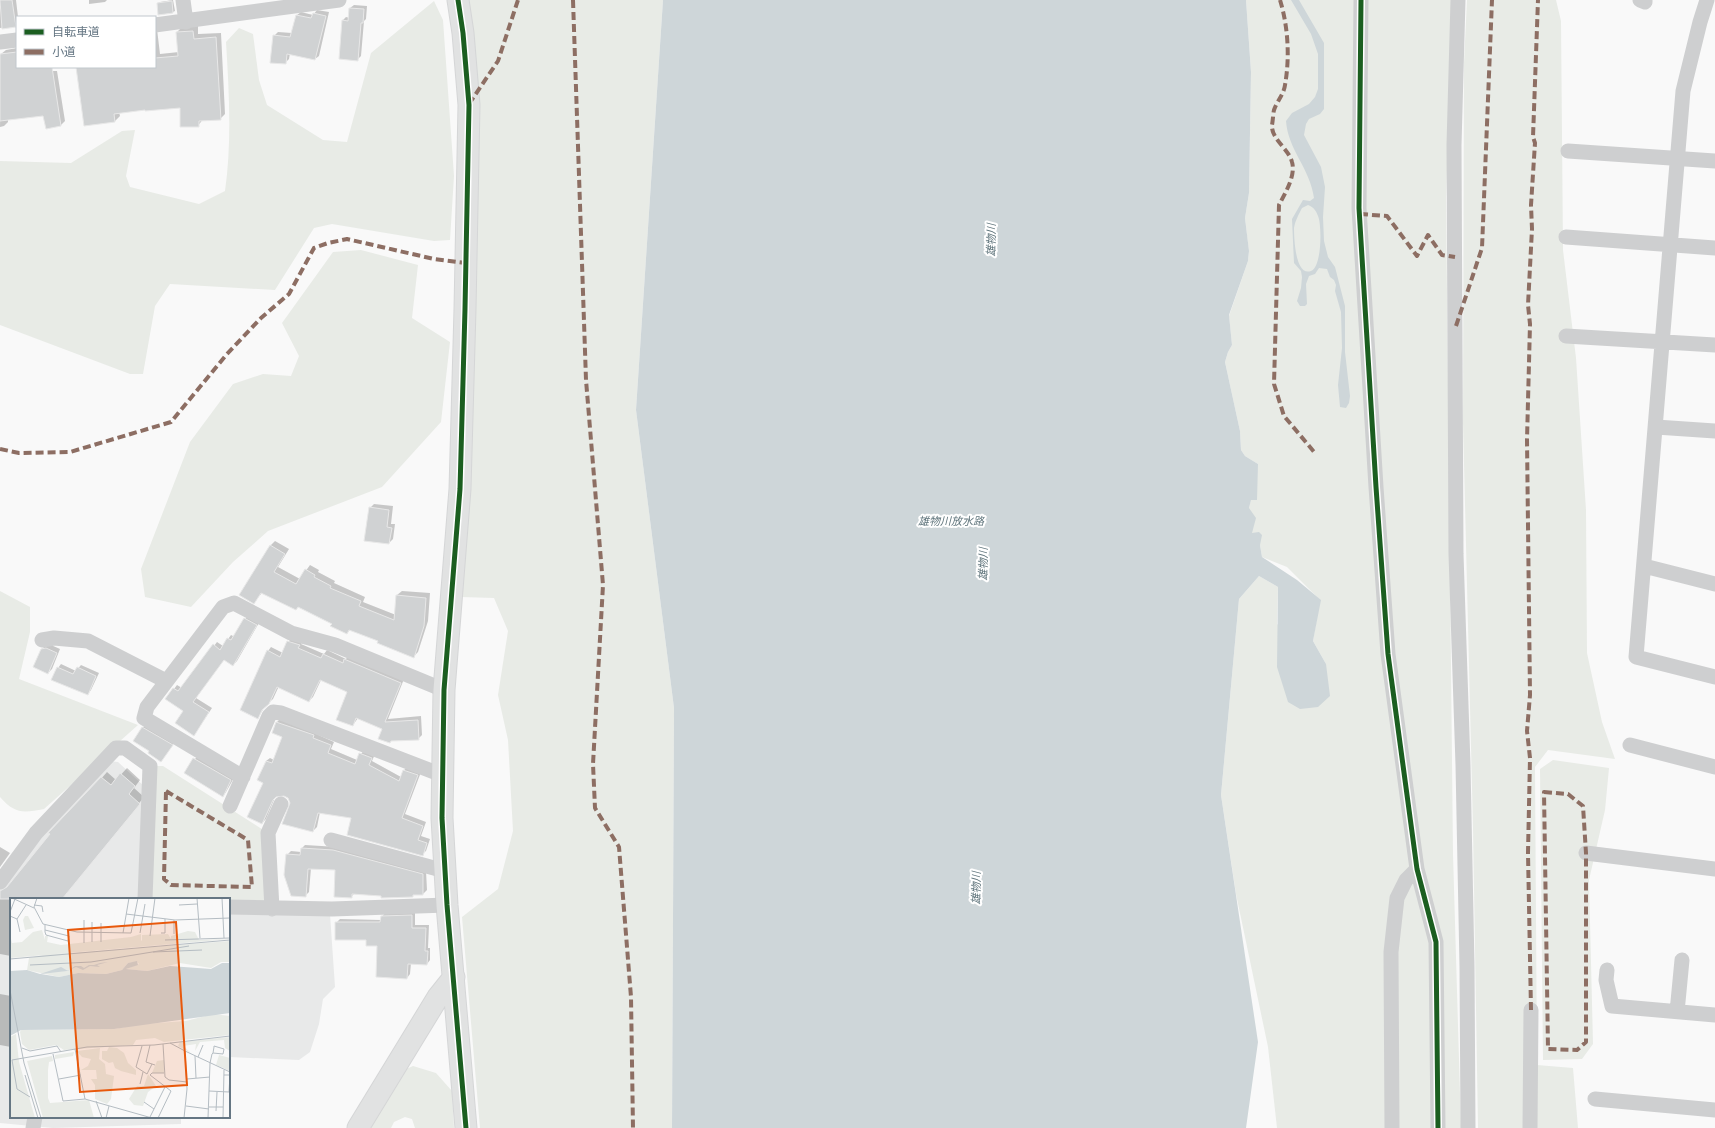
<svg xmlns="http://www.w3.org/2000/svg" width="1715" height="1128" font-family="'DM Sans','Noto Sans JP',sans-serif">
<style>
.built{fill:#e8e9e9}
.green{fill:#e8ebe6}
.water{fill:#ced6d9;fill-rule:evenodd}
.shadow{fill:#0003}
.building{fill:#d0d2d3;stroke:#e8e8e8}
.lines{fill:none;stroke-linecap:round;stroke-linejoin:round}
.secondary-casing{stroke:#d5d6d7;stroke-width:23}
.street{stroke:#cecfd0;stroke-width:15}
.secondary{stroke:#e1e2e2;stroke-width:21}
.quiet{stroke:#8d6e63;stroke-width:4;stroke-dasharray:8 4;stroke-linecap:butt}
.cycleway-casing{stroke:#fff;stroke-width:8}
.cycleway{stroke:#1b5e20;stroke-width:5}
.labels{text-anchor:middle;stroke-width:4;stroke-linejoin:round;paint-order:stroke}
.water-label{font-size:11px;font-style:italic;fill:#60757c;stroke:#fff}
.inset-road{fill:none;stroke:#b5bdc3;stroke-width:1}
.view{fill:#e8590c;fill-opacity:0.15;stroke:#e8590c;stroke-width:2}
.inset-edge{fill:none;stroke:#657683;stroke-width:2}
</style>
<rect width="100%" height="100%" fill="#f9f9f9"/>
<path class="built" d="M109 761 118 762 145 787 144 899H11V1117H181V1124L53 1128 0 1123V886L40 833Z
M229 913 330 914 335 987 323 999 319 1024 310 1052 299 1060 229 1057Z"/>
<path class="green" d="M468 0H663L636 410 674 708 672 1128H480L462 917 498 889 513 831 508 740 498 695 508 631 494 598 461 597Z
M1246 0H1453L1446 198 1453 854 1461 1128H1277L1268 1047 1236 894 1221 795 1239 599 1259 576 1278 587 1277 624 1326 664 1313 641 1320 600 1287 567 1262 557 1260 545 1251 533 1249 508 1258 464 1245 456 1241 450 1240 431 1225 362 1228 352 1232 345 1229 316 1248 261 1249 252 1245 218 1249 193 1251 72Z
M1467 0H1556L1561 21 1563 250 1576 358 1586 510 1587 653 1602 722 1615 759 1548 750 1535 767 1537 1065 1573 1068 1578 1128H1478L1473 828 1463 423 1464 63Z
M434 1 443 20 454 176 450 240 434 241 332 224 314 228 275 290 170 284 155 306 143 374H130L0 325V161L71 163 122 131 135 130 126 176 130 187 199 204 225 191C232 142 229 91 226 42L239 28 253 34 259 80 267 105 323 140 347 142 371 53Z
M361 250 418 265 412 318 450 342 441 422 382 487 268 531 233 562 191 607 145 597 141 569 190 442 233 384 263 374 291 376 299 356 282 323 333 252Z
M0 591 30 607V632L19 679 138 725 44 809C23 813 15 814 0 797Z
M1553 760 1609 768 1605 810 1589 880 1593 1044 1582 1059 1543 1060 1540 769Z
M150 766H163L268 833 272 909 229 907V899H145Z
M413 1066 436 1073 452 1091 454 1128H415L412 1119 405 1117 394 1122 391 1128H369L402 1071Z"/>
<path class="water" d="M663 0H1246L1251 72 1249 193 1245 218 1249 251 1248 261 1229 315 1232 345 1228 352 1225 362 1240 431 1241 450 1245 456 1258 464 1257 500H1251L1249 508 1256 518 1252 533 1259 532 1262 535 1260 545 1262 557 1297 580 1321 600 1313 641 1326 664 1330 696 1318 707 1300 709 1288 702 1277 667 1278 587 1259 576 1239 599 1221 795 1258 1042 1246 1128H672L674 708 636 410Z
M1291 0H1299L1324 43V109L1320 114 1309 119 1306 124 1304 135 1321 167 1325 187 1323 217 1324 241 1328 257 1335 267 1345 306V352L1350 396 1349 403 1346 408 1340 407 1338 385 1342 348 1341 312 1335 291 1336 285 1334 280 1330 277 1327 269 1319 268 1315 274 1309 276 1306 284 1307 304 1305 306H1300L1297 301 1301 288 1302 277 1301 271 1294 263 1292 219 1303 200 1310 201 1314 198C1310 168 1288 150 1286 121L1292 113 1309 104 1315 97 1318 89V54L1311 34ZM1308 205C1313 207 1316 210 1318 216 1322 225 1322 267 1311 271 1295 277 1294 237 1294 228 1295 221 1299 214 1302 208Z"/>
<path class="shadow" d="M0 0H16L18 17H17V24L15 26 0 28Z
M89 0H107L105 2 89 4Z
M173 0 175 11 173 12 159 14 158 3 160 2Z
M354 5 367 6 366 19 364 21 361 56 358 59 340 58 343 20 346 17 350 18V8Z
M317 10 329 12 319 56 315 59 290 53 289 59 285 63 274 36 278 32 292 33 297 15 301 12 313 15Z
M198 26V34L221 33 225 114 220 119H203L198 126 181 107 145 108 119 112 120 116 115 121 77 67H155V27L157 29 160 54 179 52 177 32 182 27Z
M17 48V67H52V71H57L65 121 61 125 44 115 8 119V122L4 126 0 127 1 54 6 50Z
M374 504 393 506 391 524H395L393 539 389 543 370 508Z
M275 541 289 549 278 567 300 579 310 565 319 570 318 572 335 581 334 583 365 597 363 602 396 615 397 595 402 591 430 593 428 621 418 652 413 657 379 640 351 629 347 633 333 623 299 606 296 609 262 593 254 602 240 595 271 545Z
M248 615 260 621 237 661 233 665 224 659 196 698 212 708 194 735 174 689 177 685 182 688 217 642 223 646 231 635 235 637Z
M292 638 303 641 301 644 324 654 327 650 346 659 349 655 404 679 388 719 421 716 422 735 418 739 392 740 390 742 383 728 358 718 353 725 349 692 321 680 313 697 309 701 279 686 273 699 265 706 258 718 268 651 271 647 283 653 288 642Z
M46 645H51L60 649 52 669 48 673 42 649Z
M61 664 76 671 81 665 99 673 91 690 88 694 58 668Z
M281 718 334 742 331 749 357 760 364 750 375 754 372 761 401 777 404 770 408 767 421 772 405 814 426 822 421 836 430 839 426 851 422 854 352 818 320 812 317 827 313 831 291 803 289 798 281 794 276 795 266 819 262 823 266 761 270 758 274 760 284 737 273 732 277 722Z
M146 725 175 742 161 761 150 751 142 728Z
M198 755 235 776 226 792 223 796 185 773Z
M127 768 140 780 134 788 144 797 62 899H11V956L0 954V895L107 772 116 780Z
M305 845 338 847 426 871 427 890 423 894H415L412 896 355 893 351 897 336 869 311 868 309 892 305 896 287 855 291 851 301 852V849Z
M0 847 10 853 0 867Z
M415 912V925H429L428 948H430V960L427 964 411 963 410 974 407 978 378 945 336 923 340 919 381 920 382 917 385 913Z
M0 994 11 996V1047L0 1045Z"/>
<path class="building" d="M0 0H12L16 27 2 29Z
M172 1 173 13 158 15 157 3Z
M349 8 364 9 363 23H361L358 61 339 59 342 20 348 21Z
M313 13 326 16 315 60 287 54 286 64 270 63 273 35 290 37 296 15 311 18Z
M193 31 194 39 216 37 221 120 199 121V127H180V108L145 111V110L114 114 115 122 84 126 76 67H155V58L178 56 176 32Z
M17 52V67H52L61 126 46 129 43 116 0 121V54Z
M369 507 389 510 387 527 392 528 389 544 364 541Z
M270 545 285 554 274 572 296 584 305 569 315 575 314 577 331 586 330 588 361 601 359 606 394 620 396 595 426 598 424 626 414 658 377 643 378 641 349 630 347 634 330 626 332 624 298 607 296 610 261 593 254 604 239 595Z
M244 618 257 625 233 666 224 660 193 702 209 712 194 736 175 723 183 711 165 699 173 688 178 691 213 644 220 650 227 638 231 640Z
M287 641 300 645 298 648 321 658 323 654 343 663 344 659 401 683 385 722 418 720 419 740 391 741 390 743 378 739 382 729 356 718 353 726 336 720 347 692 320 680 309 702 277 687 269 704 262 710 258 719 240 710 267 650 280 657Z
M46 648 57 653 48 674 33 667 41 649Z
M57 667 73 674 77 667 96 676 88 695 51 680Z
M276 722 314 735 313 738 331 745 328 753 355 764 359 753 372 758 369 765 399 781 403 770 418 775 402 818 423 826 418 840 427 843 423 856 347 835 351 818 318 813 313 832 282 824 290 803 288 798 284 796 276 797 273 800 262 824 247 817 263 783 257 780 266 761 272 763 282 737 272 733Z
M142 727 173 745 161 762 148 753 149 751 133 741Z
M193 758 231 780 223 797 184 773Z
M120 773 135 786 129 794 140 804 62 899H0V891L7 887 50 834 48 833 101 777 111 785Z
M301 848 333 850 423 874V895H413V897L381 898V896L352 894V898L334 897 335 870 308 869 306 897 291 896 284 875 286 854 300 855Z
M412 915V928H426L425 951H428L427 965 408 964 407 979 376 977 377 946H366V940H335V922H380L381 916Z"/>
<g class="lines">
<g class="secondary-casing">
<path id="secondary" d="M458 0 463 33 469 105 465 309 460 489 444 690 442 818 447 905 466 1128
M358 1128 438 997 454 977"/>
</g>
<path class="street" d="M183 0 186 22
M1361 0 1359 208 1376 487 1388 654 1417 869 1436 942 1438 1128
M1458 0 1454 145 1456 554 1463 765 1467 966 1468 1128
M1640 0 1645 2V0
M1707 0 1700 22 1683 91 1636 657 1715 677
M155 25 339 0
M0 42 17 40
M1568 151 1715 161
M1566 237 1715 248
M1566 336 1715 345
M1656 427 1715 431
M1644 566 1715 584
M42 640 54 638 88 641 166 681
M1630 745 1715 767
M243 777 144 718 147 707 223 607 234 603 291 633 335 645 444 690
M230 806 269 716 273 712 281 713 442 775
M331 840 445 871
M1586 853 1715 869
M0 882 36 833 116 748H125L150 766 145 899
M229 907 332 909 447 905
M272 909 268 833 281 804
M1607 970 1606 980 1612 1006 1715 1015
M1677 1012 1682 960
M1595 1099 1715 1110
M33 1128 35 1117
M1392 1128 1391 952 1397 898 1406 880 1417 869
M1530 1128 1531 1010"/>
<use href="#secondary" class="secondary"/>
<path class="quiet" d="M573 0 586 380 603 585 593 764 595 808 619 847 631 997 633 1128
M1280 0C1288 26 1290 57 1285 85 1284 94 1277 101 1274 110 1273 114 1273 120 1272 125 1271 139 1289 149 1292 162 1296 176 1285 193 1279 205L1274 384 1284 416 1315 453
M469 104 498 61 518 0
M1360 214 1387 216 1417 256 1428 235 1442 255 1455 257
M1456 326 1482 248 1492 0
M0 449 19 453 70 452 171 422 227 354 261 318 289 294 314 248 328 243 347 239 434 259 466 263
M166 791 248 840 252 887 171 885 164 879Z
M1544 792 1568 794 1583 806 1586 853V1042L1577 1050 1548 1049Z
M1531 1010 1528 853 1530 758 1527 731 1530 695 1527 440 1530 324 1528 305 1532 229 1531 205 1535 143 1533 137 1538 0"/>
<g class="cycleway-casing">
<path id="cycleway" d="M458 0 463 33 469 105 465 309 460 489 444 690 442 818 447 905 466 1128
M1361 0 1359 208 1376 487 1388 654 1417 869 1436 942 1438 1128"/>
</g>
<use href="#cycleway" class="cycleway"/>
</g>
<g class="labels">
<g class="water-label">
<text transform="translate(991 240) rotate(-89)" y="4">雄物川</text>
<text x="951" y="525">雄物川放水路</text>
<text transform="translate(983 564) rotate(-89)" y="4">雄物川</text>
<text transform="translate(976 888) rotate(-89)" y="4">雄物川</text>
</g>
</g>
<g transform="translate(10 898)">
<rect width="220" height="220" fill="#f9f9f9"/>
<path d="M15 18H18L24 30 15 32 13 22ZM32 32 35 42V38H38L37 44 51 47 121 39 131 36V42L132 43V37L158 36 161 41V38L178 33 185 34 189 42 220 41 0 60V37L2 45 12 44 23 34ZM220 43V64H211L201 70 170 65 137 73 116 71 129 66 127 64 118 65 112 72 96 76 68 75 49 79 17 72 19 60 34 57ZM203 116 220 118V137L154 144 145 140 126 142 123 147 54 152 46 147 19 152 12 146 10 134 11 132 104 131 133 126 176 123ZM6 136 9 164 25 220H0V139ZM220 139V153L215 150 214 142 190 144 185 153 186 146 173 148 181 155 168 148 170 144ZM99 149 107 150 114 155 118 165 126 172V177L111 173 105 170 103 164 99 165 92 161V153H97ZM90 150 89 161 95 166 96 176 104 178 101 201 97 206 85 201V187L81 181H87L86 172H71L78 168 81 161 72 159 67 153ZM64 154 63 158 45 161V157ZM209 157 220 160V173L206 167ZM42 158 43 163 39 164 38 172V200L40 205 79 202 84 220H33L17 163ZM154 162V175H142L147 163ZM138 176 146 188 138 194 133 208 124 207 119 201 127 188H134Z" fill="#e8ebe6"/>
<path d="M127 63 128 67 116 71 137 73 160 68 201 71 212 65H220V115L104 131 11 132 0 138V73L17 72 30 76 51 69 58 73 65 68H71L74 70 79 67H84L90 65 98 64 87 67 90 69 80 68 73 72 66 69 57 73 31 76 49 79 68 75 96 76 112 72 118 65Z" fill="#ced6d9"/>
<path class="inset-road" d="M2 0 24 10M27 0 24 9 33 26 67 34 121 35 128 0M187 0 190 40M212 0 214 40M24 7 32 8 33 14M169 7 187 6M0 14 5 1M116 16 165 22 220 20M0 18 7 21 10 34M7 21 16 7M91 25V44M35 32 59 38 58 43 36 37 35 34V27M113 35 119 0M130 35 135 6M151 35H155V21M164 36V22M140 38 145 0M155 42 220 40M82 44V24M74 45V22M143 54 192 52M0 61 220 42M20 67 81 64 179 48M0 92 14 165 31 220M160 145 175 153 177 191 174 220M153 146 155 179 159 182 177 184M140 147 136 164 145 167M132 148 126 169 137 176 142 166M12 150 20 153 47 148 51 154M65 151 75 201 142 220M175 153 220 174M43 156 53 203 75 201M185 158 186 180M188 159 193 147M15 177 28 220M49 181 71 177M177 181 200 179M130 186 133 174M199 193 219 194 220 177H214M20 199 7 191 2 162 77 149 144 147 220 138M86 203 92 220M134 204 144 211M176 208 199 211M199 209H213M206 213 207 194M140 219 155 189M96 220 99 208M148 220 161 193 140 177 142 175H154M198 220 200 165 202 156 203 155 204 149V148L214 151 213 156 203 155M213 220 214 172"/>
<path class="view" d="M166 24 177 187 70 194 58 32Z"/>
<rect width="220" height="220" class="inset-edge"/>
</g>
<rect x="16" y="16" width="140" height="52" fill="#ffffff" stroke="#c1c8cd"/>
<rect x="24" y="29" width="20" height="6" fill="#1b5e20" stroke="#c1c8cd"/>
<text x="52" y="36" font-size="12" fill="#657683">自転車道</text>
<rect x="24" y="49" width="20" height="6" fill="#8d6e63" stroke="#c1c8cd"/>
<text x="52" y="56" font-size="12" fill="#657683">小道</text>
</svg>
